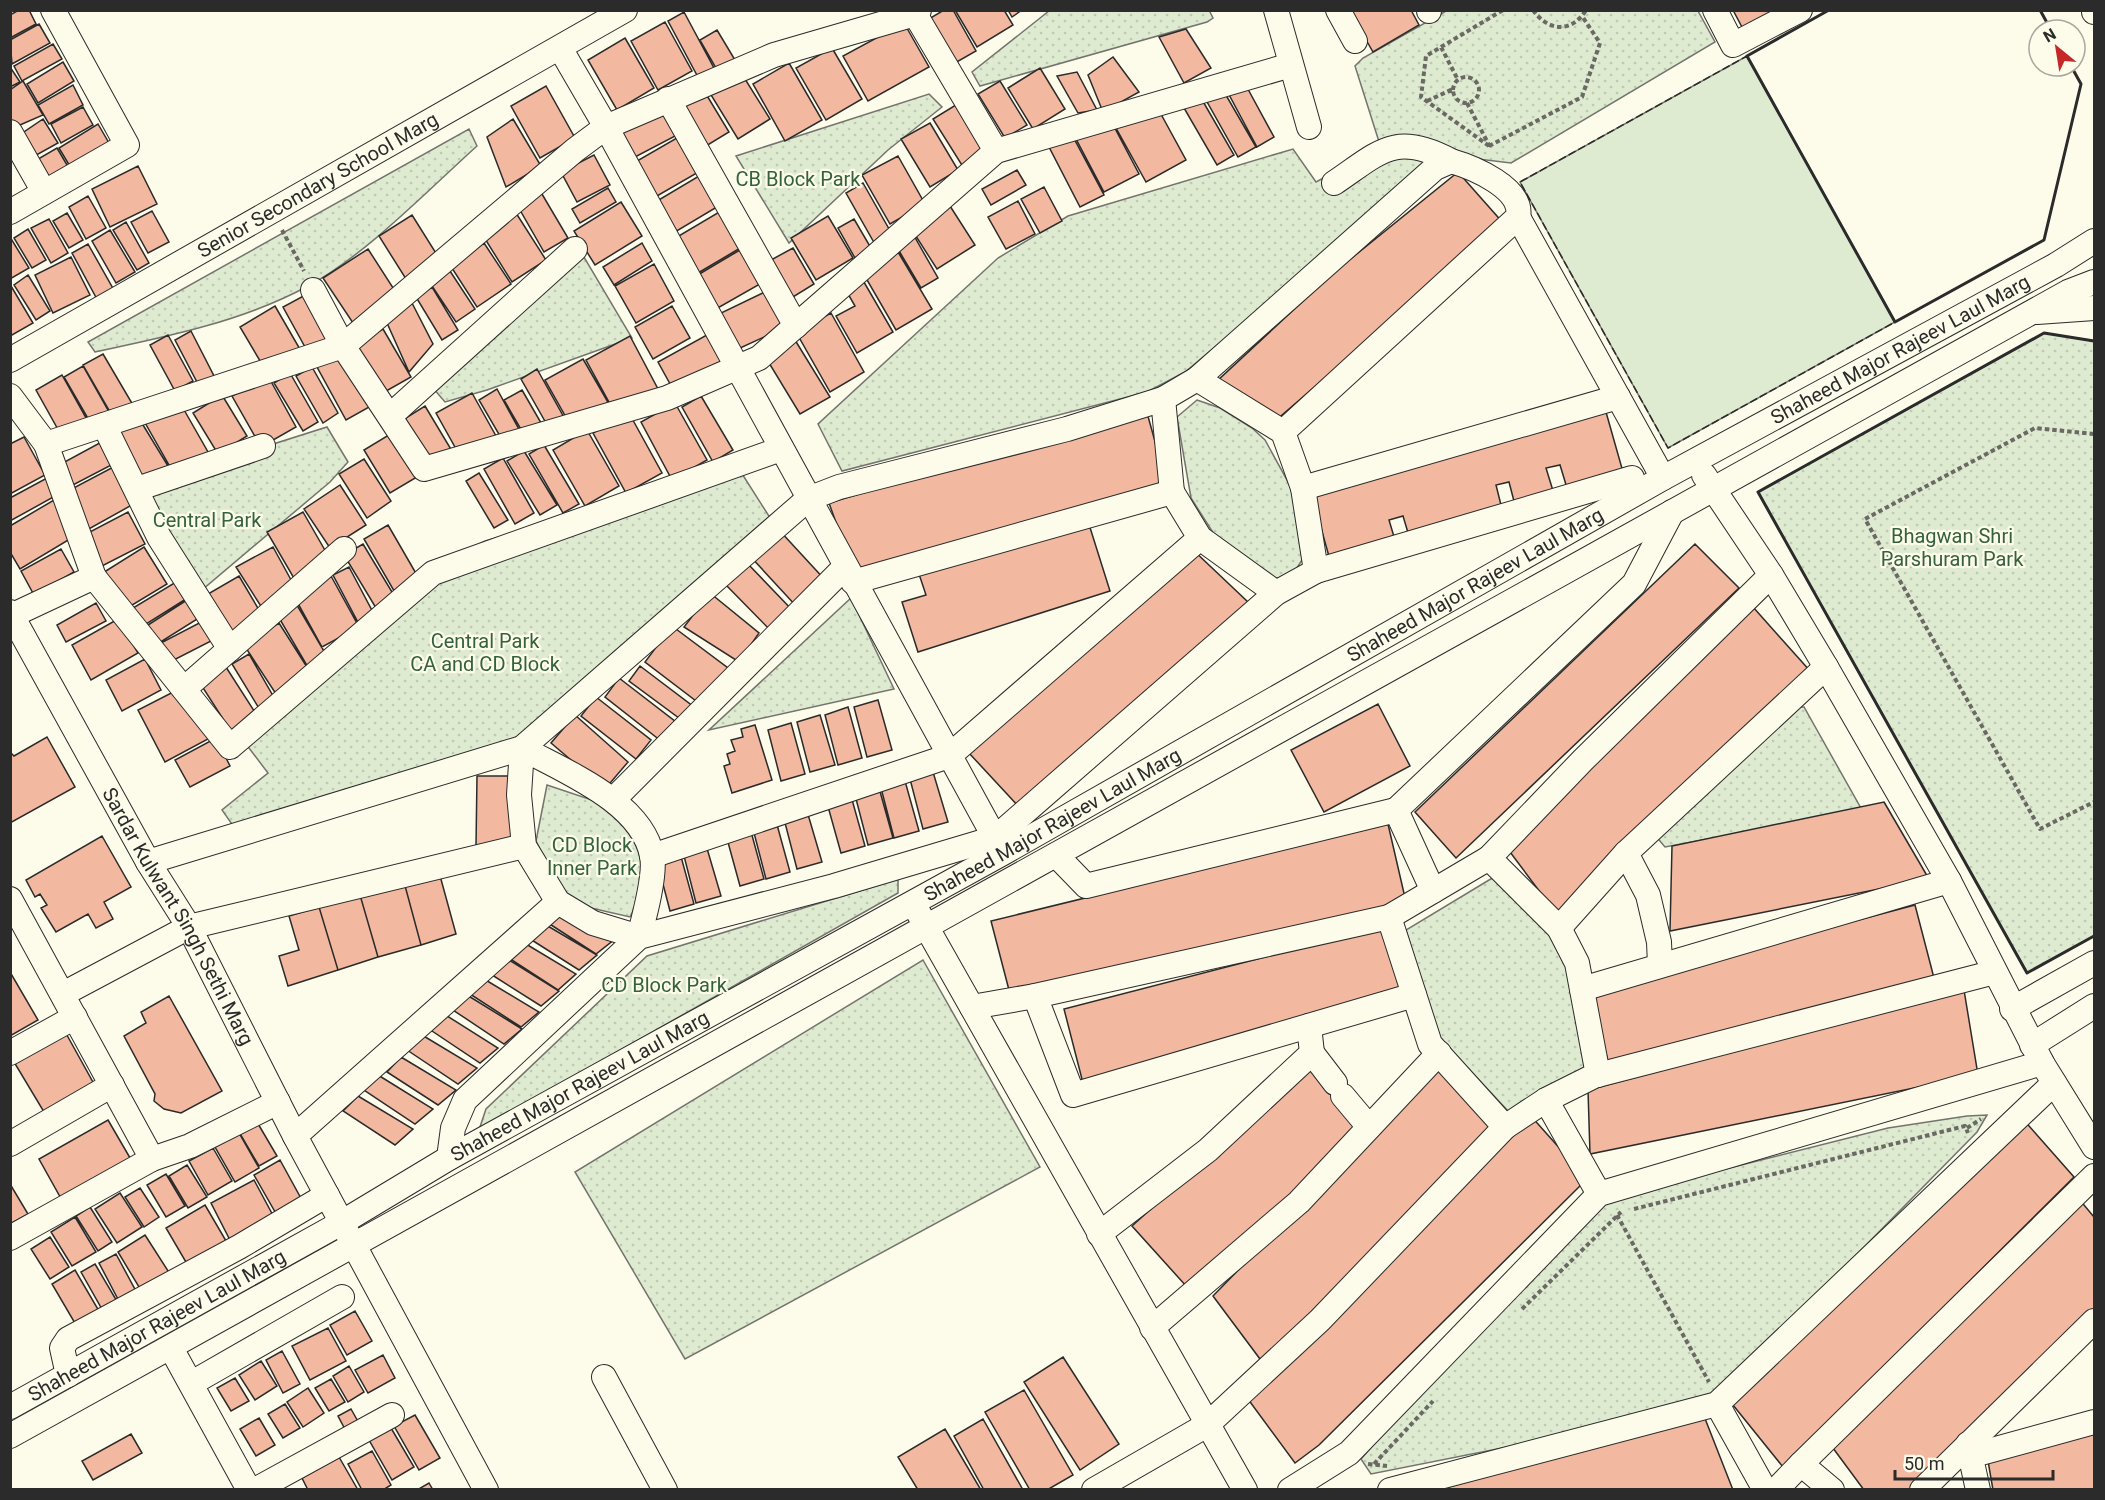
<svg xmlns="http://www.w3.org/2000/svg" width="2105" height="1500" font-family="Roboto,sans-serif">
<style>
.grass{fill:url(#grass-dots);stroke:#74746e;stroke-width:1.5}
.garden{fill:#deebd1;stroke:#74746e;stroke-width:1.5}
.building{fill:#f2b8a0;stroke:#2b2b2b;stroke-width:1.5}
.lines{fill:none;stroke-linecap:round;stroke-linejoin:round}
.minor-casing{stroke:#2b2b2b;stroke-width:26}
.path{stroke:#6a6964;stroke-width:4;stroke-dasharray:4.5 3;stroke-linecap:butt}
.minor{stroke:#fdfbea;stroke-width:24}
.fence{stroke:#2b2b2b;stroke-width:1.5;stroke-dasharray:8 3;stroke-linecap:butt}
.wall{stroke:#2b2b2b;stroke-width:3}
.labels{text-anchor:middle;stroke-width:4.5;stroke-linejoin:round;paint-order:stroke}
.park-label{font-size:20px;fill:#34623c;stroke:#fdfbea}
.street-label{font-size:20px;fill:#2b2b2b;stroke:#fdfbea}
</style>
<defs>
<pattern id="grass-dots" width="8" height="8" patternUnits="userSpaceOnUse" patternTransform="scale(1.5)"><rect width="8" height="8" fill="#deebd1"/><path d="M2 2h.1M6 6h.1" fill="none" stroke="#bfcab4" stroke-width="1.8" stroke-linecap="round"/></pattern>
</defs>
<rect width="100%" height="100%" fill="#fdfbea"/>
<path class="grass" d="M1209 10 1213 18 1207 22 980 86 972 72 1049 11Z
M1446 11H1698L1715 42 1511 163 1437 154 1426 171 1185 372 1147 392 842 471 818 424 998 258 1068 216 1293 149 1316 182 1381 148 1355 66 1363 58Z
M929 94 942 107 888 150 789 243 736 156Z
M469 129 477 146C428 190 366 255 308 286 244 321 166 337 95 352L88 342Z
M578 247 632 338 487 390 445 402 433 388Z
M2044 333 2094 341V936L2027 973 1758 492Z
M1197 400 1220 408 1252 428 1265 440 1310 522 1306 554 1289 580 1263 576 1219 542 1191 498 1177 417Z
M327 427 348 462 330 482 203 589 142 491 245 453Z
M739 469 774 524 523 751 236 830 222 810 268 773 243 740 427 570 485 541Z
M851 598 894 689 709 730Z
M1796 707H1804L1862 810 1665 847 1654 834Z
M547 785 613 807 642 855 639 898 630 917 591 908 564 895 536 841Z
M898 877V893L479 1130 486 1109 647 956 882 884Z
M1494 877 1550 933 1571 968 1587 1068 1509 1112 1438 1036 1406 930Z
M923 960 1040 1167 685 1359 575 1172Z
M1987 1115 1977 1132 1716 1398 1592 1430 1371 1474 1361 1459 1418 1393 1607 1199 1888 1128 1967 1116Z"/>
<path class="garden" d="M1747 56 1895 322 1668 448 1520 182Z"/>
<path class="building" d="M19 10H29L36 24 10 38V15Z
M944 10H953L976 51 948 67 922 23Z
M955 10H1004L1013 25 977 47Z
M1008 10H1022L1012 17Z
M1349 10H1411L1419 25 1373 52Z
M1733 10H1777L1743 29Z
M684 12 715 70 699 79 668 21Z
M665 22 692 71 658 90 631 41Z
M904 23 929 67 868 101 843 56Z
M39 24 50 43 12 64 10 40Z
M1186 29 1211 68 1184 83 1159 37Z
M717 30 738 65 720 75 700 40Z
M625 38 654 88 617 110 588 60Z
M53 44 62 59 22 81 14 66Z
M832 48 862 99 826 120 796 68Z
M1113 57 1139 92 1103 112 1088 75Z
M63 62 74 81 38 103 27 84Z
M789 63 822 120 785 141 753 84Z
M10 67 20 82 10 87Z
M1040 68 1065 109 1033 129 1008 88Z
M740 71 770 119 738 139 708 90Z
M1077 72 1097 110 1078 113 1057 76Z
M1243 80 1274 137 1257 147 1226 89Z
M23 81 43 115 13 128 10 124V90Z
M1000 81 1027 125 1005 138 978 94Z
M73 85 83 105 49 124 38 105Z
M546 86 575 138 540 158 511 106Z
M703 89 729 132 706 146 680 103Z
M1223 90 1256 147 1238 157 1206 100Z
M1201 98 1234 155 1217 165 1184 108Z
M959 103 990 154 965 170 933 119Z
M1156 105 1186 160 1146 182 1116 128Z
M83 107 93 125 61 143 51 124Z
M665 109 679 134 635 157 622 133Z
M43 119 58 143 31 158 18 136Z
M513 119 541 166 506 187 487 137Z
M1110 119 1139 174 1104 192 1075 137Z
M930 123 958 170 930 187 901 139Z
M98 124 113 150 74 173 59 148Z
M1071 133 1104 195 1080 207 1048 145Z
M682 135 702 170 657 196 637 161Z
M57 148 70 170 44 186 33 162Z
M594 155 610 185 577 202 561 172Z
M898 156 925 204 890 224 862 175Z
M138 166 157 204 110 227 92 189Z
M1017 170 1026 185 991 205 982 189Z
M1458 172 1504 224 1275 421 1215 383 1332 274Z
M704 173 722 204 675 232 657 201Z
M863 183 893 236 876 246 846 193Z
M1044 187 1062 221 1040 233 1021 199Z
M608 188 616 202 580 223 572 209Z
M539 189 568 238 544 252 516 203Z
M88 196 106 228 86 239 69 207Z
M1018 201 1035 234 1006 249 988 217Z
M621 202 642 236 595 265 574 231Z
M950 206 975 245 937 269 912 230Z
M726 208 747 244 698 273 677 237Z
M152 211 169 242 148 253 131 222Z
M67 213 83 240 69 248 53 221Z
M516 213 546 260 512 282 482 234Z
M412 215 439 258 406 279 379 236Z
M828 216 853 258 816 280 791 238Z
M49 219 68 253 51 263 31 228Z
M854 219 871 248 855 258 838 228Z
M126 222 149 263 137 270 113 230Z
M28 229 46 260 32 268 14 238Z
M110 230 135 272 116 283 92 241Z
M913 234 938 278 921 288 895 244Z
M10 237 29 268 10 279Z
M484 243 511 284 477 307 450 265Z
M642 243 652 261 614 285 603 267Z
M88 244 115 292 98 301 72 253Z
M745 247 765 281 716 309 696 276Z
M793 248 814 284 793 297 771 260Z
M368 249 397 294 353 323 323 278Z
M898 252 932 309 896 330 863 273Z
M71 257 90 295 53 313 35 275Z
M654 264 674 301 636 323 615 286Z
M448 268 475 309 456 322 428 280Z
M28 275 50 311 36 320 14 285Z
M861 277 893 332 857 353 836 316 855 306 844 287Z
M11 286 33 323 12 335 10 332Z
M432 287 458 330 442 340 416 297Z
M771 289 788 326 738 349 721 313Z
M309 293 335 342 310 356 283 307Z
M412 303 433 344 409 372 387 323Z
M275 306 301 351 266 371 240 327Z
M672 306 690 338 653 359 635 327Z
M831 313 864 372 830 392 796 332Z
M383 329 411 377 381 394 353 346Z
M191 331 214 376 198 384 175 340Z
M714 331 729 360 674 391 658 362Z
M168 335 193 381 175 391 150 345Z
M630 336 658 389 615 413 586 360Z
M795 340 830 397 800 414 766 358Z
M342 353 371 406 346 420 317 367Z
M103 354 133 405 113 417 83 365Z
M583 359 609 404 571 426 545 380Z
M83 366 109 412 90 422 64 377Z
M312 367 338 413 323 423 296 376Z
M537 369 566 421 550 430 521 379Z
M290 373 318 422 303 431 274 383Z
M62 375 86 418 60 433 36 390Z
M268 376 296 427 261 447 232 396Z
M497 389 521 433 504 443 479 400Z
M522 390 544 428 526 438 504 400Z
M472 393 496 436 460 456 436 413Z
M222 395 247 436 218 454 193 413Z
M701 396 733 450 713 462 682 407Z
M179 401 208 452 173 472 144 421Z
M675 403 707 460 672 480 641 422Z
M1604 405 1623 472 1567 488 1560 465 1546 468 1554 494 1515 505 1509 482 1496 485 1502 509 1409 536 1403 516 1389 520 1395 540 1330 560 1311 492Z
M425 406 452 451 428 466 401 421Z
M1146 409 1167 485 853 570 829 503Z
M629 413 662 473 626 493 593 433Z
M140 420 168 466 141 482 112 436Z
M397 430 422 474 390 493 364 450Z
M587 430 619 486 585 506 553 450Z
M24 437 45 475 10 494V444Z
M107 439 119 461 71 486 59 465Z
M544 445 579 504 563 513 529 454Z
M524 451 557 505 540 515 507 461Z
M503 458 534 513 515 524 484 469Z
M364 459 391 501 367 518 339 474Z
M119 464 139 501 87 530 66 492Z
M479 473 508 520 494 528 466 481Z
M47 478 57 495 10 521V498Z
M340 485 366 525 330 548 304 509Z
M54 500 75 536 20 569 10 552V526Z
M128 512 145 544 100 567 84 535Z
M303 512 330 559 295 580 267 532Z
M1087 518 1110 591 918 652 902 602 926 595 918 571Z
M388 525 421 582 397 596 364 539Z
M779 530 826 581 797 607 750 556Z
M363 544 395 597 376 608 344 555Z
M1695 544 1739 588 1456 858 1415 812Z
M144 547 167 584 124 610 101 574Z
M273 547 296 589 264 611 236 567Z
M1191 548 1249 603 1019 807 969 753Z
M61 549 74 572 34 595 21 571Z
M748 564 795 613 774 634 726 585Z
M349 567 376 618 360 626 333 575Z
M239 576 262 615 232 633 208 594Z
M331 576 359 627 322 647 294 596Z
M176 582 186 599 143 626 133 608Z
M710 593 759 633 739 662 684 627Z
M190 598 202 616 159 643 148 625Z
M294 600 328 658 309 669 275 611Z
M96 603 106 621 66 642 57 625Z
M1753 607 1811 672 1558 916 1507 848Z
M118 619 138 653 91 680 72 645Z
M205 620 215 639 166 664 157 645Z
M279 623 312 675 278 697 244 645Z
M672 626 732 671 704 707 645 662Z
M249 654 276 701 260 710 232 664Z
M145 659 161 690 122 711 106 680Z
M224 664 258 717 232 733 198 680Z
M640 666 694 707 683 721 629 681Z
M619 678 676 722 661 741 605 697Z
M181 688 208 739 165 762 138 710Z
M596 697 651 740 636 759 581 716Z
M878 700 892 750 867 757 854 707Z
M1378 704 1410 766 1324 812 1291 750Z
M848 707 862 758 838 765 825 715Z
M575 715 628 762 605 789 551 743Z
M820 715 835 765 810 772 797 722Z
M791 723 805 774 781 781 768 730Z
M755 725 772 780 732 793 724 766 730 764 727 754 735 751 731 740 743 737 741 729Z
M47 737 75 787 10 823V752L14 756Z
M216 738 230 766 190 787 175 760Z
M933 772 948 822 923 829 910 779Z
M477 776H514V846H476Z
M905 781 919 831 894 838 881 788Z
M879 788 893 838 868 845 855 795Z
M851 796 865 846 841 853 827 803Z
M1884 802 1929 879 1670 931 1672 846Z
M807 811 822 862 797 869 784 819Z
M776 821 790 872 766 879 753 829Z
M1388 824 1406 902 1009 990 991 921Z
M750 828 764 879 740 886 726 835Z
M102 836 131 887 104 902 113 919 96 928 88 914 56 932 41 908 47 905 40 894 35 897 26 880Z
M706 845 721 896 696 903 683 852Z
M680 853 694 904 670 911 657 861Z
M439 872 456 934 421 945 404 882Z
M404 882 421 945 378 957 360 895Z
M360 895 378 957 338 970 319 907Z
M560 905 615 939 596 954 545 921Z
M1915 905 1934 978 1609 1065 1590 991Z
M319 907 338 970 288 986 279 956 299 950 289 916Z
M541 922 597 955 579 970 527 937Z
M1385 926 1401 993 1084 1087 1064 1009Z
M521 941 576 974 558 990 506 956Z
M504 957 559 991 541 1006 489 973Z
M10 972 38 1020 10 1036Z
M484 979 539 1012 521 1027 470 994Z
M1964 990 1978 1075 1590 1154 1588 1090Z
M467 995 522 1029 504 1044 453 1010Z
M169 996 222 1091 181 1113 164 1109 154 1101 155 1094 124 1036 146 1023 141 1012Z
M444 1014 498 1048 480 1063 429 1029Z
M63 1028 94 1084 44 1112 11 1057Z
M422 1035 477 1068 458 1084 407 1050Z
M401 1057 456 1090 438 1105 387 1072Z
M1440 1063 1497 1127 1263 1363 1213 1296Z
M1310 1066 1365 1127 1187 1287 1132 1226Z
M378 1075 433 1109 415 1124 364 1090Z
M358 1096 413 1129 395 1145 343 1111Z
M1530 1115 1587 1179 1319 1445 1295 1463 1245 1395Z
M2022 1118 2074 1177 1783 1467 1733 1405Z
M108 1120 133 1163 63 1202 39 1159Z
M257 1122 277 1156 259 1166 239 1132Z
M239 1133 259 1168 235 1182 215 1147Z
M213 1148 232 1181 208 1195 189 1161Z
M280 1160 303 1202 278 1217 254 1175Z
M187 1165 207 1197 188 1208 169 1176Z
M166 1174 185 1206 166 1217 147 1185Z
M254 1180 276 1221 232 1244 211 1203Z
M10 1184 28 1214 10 1224Z
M140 1188 159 1217 144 1227 125 1197Z
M120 1193 142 1227 117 1243 95 1209Z
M2079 1199 2094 1217V1312L1911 1490H1864L1830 1444Z
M205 1205 229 1246 190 1269 166 1228Z
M90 1207 112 1242 98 1251 76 1216Z
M75 1217 96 1252 72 1266 51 1232Z
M145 1235 170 1274 142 1292 118 1252Z
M50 1237 69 1267 50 1279 31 1249Z
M116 1254 137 1293 120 1303 99 1263Z
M95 1264 118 1303 103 1311 81 1272Z
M75 1270 99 1311 76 1325 52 1284Z
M355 1311 372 1341 347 1355 330 1325Z
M328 1328 346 1361 310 1380 292 1346Z
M282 1351 300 1384 283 1393 266 1360Z
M383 1355 395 1378 368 1393 355 1370Z
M1063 1357 1119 1444 1080 1470 1024 1382Z
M261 1361 277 1386 255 1400 239 1375Z
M349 1366 364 1392 348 1402 333 1376Z
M235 1378 249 1401 231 1411 217 1388Z
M331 1379 345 1402 329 1411 315 1388Z
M308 1388 324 1413 303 1427 287 1402Z
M1024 1390 1073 1475 1047 1490H1030L985 1412Z
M285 1404 300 1428 283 1438 268 1414Z
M351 1409 360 1425 347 1433 338 1416Z
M415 1415 440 1458 419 1470 394 1426Z
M1704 1416 1733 1490H1438Z
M259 1418 275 1445 256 1456 240 1429Z
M983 1419 1023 1490H984L954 1436Z
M391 1428 414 1467 392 1480 369 1440Z
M945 1429 981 1490H918L898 1457Z
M2094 1433V1490H1993L1988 1461Z
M131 1434 142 1453 93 1480 82 1461Z
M372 1451 391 1485 383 1490H362L348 1464Z
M339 1457 358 1490H308L302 1478Z
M429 1483 433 1490H417Z"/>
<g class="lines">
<g class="minor-casing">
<g id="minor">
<path d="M1276 10 1309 127"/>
<path d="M1338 10 1355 41"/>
<path d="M1429 10V11"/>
<path d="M1715 10 1733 45 1800 10"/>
<path d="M2094 10V12"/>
<path d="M915 14 996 151"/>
<path d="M560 48 606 127 1002 851"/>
<path d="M668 99 796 326"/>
<path d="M10 132 44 192"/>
<path d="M1334 183C1380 152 1395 131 1451 161"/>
<path d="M10 212 127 145 53 10"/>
<path d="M1518 217 1663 478"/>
<path d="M313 290 343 346 424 469 667 398 759 358 996 151 1291 65"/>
<path d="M2037 312 2094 308"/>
<path id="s1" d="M10 360 625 10"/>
<path d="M10 396 46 444 343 346 575 150 606 127 774 55 915 14 919 10"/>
<path d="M1163 399 1197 379 1435 168 1451 161C1472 167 1524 188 1518 217L1283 432"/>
<path d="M390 416 575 249"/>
<path d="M104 425 159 537 230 649"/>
<path d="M1704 475 1771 575 1826 667 1949 881 2042 1063 2094 1147"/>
<path d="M1303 488 1618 397"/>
<path d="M137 489 263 446"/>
<path d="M1172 492 1200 538 1276 593"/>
<path d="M1316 571 1632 478"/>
<path d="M94 577 230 747 433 573 781 449"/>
<path id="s2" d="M10 612 148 862 189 927 295 1136 486 1490"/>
<path d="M13 615 94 577 46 444"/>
<path d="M184 689 344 549"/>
<path d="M522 748C565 772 642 802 652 856 656 874 644 918 639 937L593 923 558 902 524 846 519 795Z"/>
<path d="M614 799 845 567"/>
<path d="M1396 810 1634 584 1672 512"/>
<path d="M1626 853 1648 895 1659 942 1660 965"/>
<path d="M1056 855 1086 886 1396 810 1433 891"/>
<path d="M652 856 949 756 1200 538"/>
<path d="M1489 858 1583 760 1771 575"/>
<path d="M148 862 522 748 808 499 839 487 1067 429 1163 399 1172 492 853 582"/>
<path d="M10 899 152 1159"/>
<path d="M918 912 1245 1490"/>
<path d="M1559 928 1626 853 1826 667"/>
<path d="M1582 989 1949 881"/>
<path d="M63 994 189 927 524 846"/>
<path d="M1035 996 1073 1095 1414 995"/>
<path d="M972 1007 1035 996 1389 917"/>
<path d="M2012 1009 2094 963"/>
<path d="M2032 1045 2094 1006"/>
<path d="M10 1053 75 1017"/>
<path d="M1312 1053 1335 1083"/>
<path d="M1343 1096 1369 1127"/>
<path d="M1546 1100 1599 1194"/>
<path d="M1505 1127 1430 1044 1389 917 1489 858 1559 928 1577 963 1598 1075"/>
<path d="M295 1136 558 902"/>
<path d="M10 1144 112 1085"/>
<path d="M449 1158 453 1128 465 1100 639 937 834 886 995 838 1276 593 1316 571 1303 488 1283 432 1197 379"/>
<path d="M1099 1234 1208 1150 1312 1053 1309 1026"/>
<path d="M10 1238 152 1159 190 1146 278 1102"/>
<path d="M1152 1328 1299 1202 1439 1053"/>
<path d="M171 1348 249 1490"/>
<path d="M68 1375 62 1348 68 1339 239 1247 327 1195"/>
<path d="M604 1377 665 1490"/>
<path d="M192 1383 342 1297"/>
<path d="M1717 1404 1765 1490"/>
<path id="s3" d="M10 1407 341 1223 449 1158 1003 853 1663 478 2056 265 2094 241"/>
<path d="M10 1436 2068 292 2094 282"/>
<path d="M1968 1444 1978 1490"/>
<path d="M1970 1456 2094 1422"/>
<path d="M1801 1464 2094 1176"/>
<path d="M255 1490 392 1415"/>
<path d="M1094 1490 1207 1425 1320 1320 1505 1127 1546 1100 1594 1076 1995 972"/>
<path d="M1290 1490 1349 1453 1599 1194 2042 1063"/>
<path d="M1390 1490 1717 1404 2054 1083"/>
<path d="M1776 1490 1801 1464 1832 1490"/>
<path d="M1922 1490 2094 1321"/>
</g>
</g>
<path class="path" d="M1533 10C1548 32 1572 33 1586 10
M1441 47 1458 80
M1453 90a13 13 0 1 1 26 0a13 13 0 1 1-26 0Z
M1427 101 1453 89
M1467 103 1489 145
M1489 146 1421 97 1426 56 1503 10
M1489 146 1582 97 1600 43 1582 16
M282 230 304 271
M2094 434 2035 428 1865 519 2040 829 2094 802
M1967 1128 1981 1119
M1634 1209 1965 1126 1968 1133
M1617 1215 1709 1382
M1522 1309 1621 1212
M1368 1464 1387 1466
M1374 1464 1433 1401"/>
<use href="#minor" class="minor"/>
<path class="fence" d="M1747 56 1895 322 1668 448 1520 182Z"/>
<path class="wall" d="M1829 10 1747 56 1895 322 2044 240 2081 84 2071 66
M2040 10 2051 30
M2094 341 2044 333 1758 492 2027 973 2094 936"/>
</g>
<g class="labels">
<g class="park-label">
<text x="798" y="186">CB Block Park</text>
<text x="207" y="527">Central Park</text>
<text x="1952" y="543">Bhagwan Shri<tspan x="1952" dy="23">Parshuram Park</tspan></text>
<text x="485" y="648">Central Park<tspan x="485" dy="23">CA and CD Block</tspan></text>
<text x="592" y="852">CD Block<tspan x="592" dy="23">Inner Park</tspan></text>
<text x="664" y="992">CD Block Park</text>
</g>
<g class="street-label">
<text dy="7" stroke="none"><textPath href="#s1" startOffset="354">Senior Secondary School Marg</textPath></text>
<text dy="7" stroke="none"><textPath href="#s3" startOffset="2166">Shaheed Major Rajeev Laul Marg</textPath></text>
<text dy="7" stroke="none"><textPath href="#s3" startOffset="1680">Shaheed Major Rajeev Laul Marg</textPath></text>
<text dy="7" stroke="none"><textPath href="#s3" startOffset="1194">Shaheed Major Rajeev Laul Marg</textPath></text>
<text dy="7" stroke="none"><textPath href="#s2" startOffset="348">Sardar Kulwant Singh Sethi Marg</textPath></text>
<text dy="7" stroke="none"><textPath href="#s3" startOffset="654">Shaheed Major Rajeev Laul Marg</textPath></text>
<text dy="7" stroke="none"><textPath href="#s3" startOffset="168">Shaheed Major Rajeev Laul Marg</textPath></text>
</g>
</g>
<rect width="2105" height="1500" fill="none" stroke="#2b2b2b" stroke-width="24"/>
<g transform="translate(2057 48) rotate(330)"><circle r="28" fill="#fdfbea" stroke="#a9a89e" stroke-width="1.5"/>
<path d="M0-4.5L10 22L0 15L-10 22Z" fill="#c62828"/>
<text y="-9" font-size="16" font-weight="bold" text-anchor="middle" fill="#2b2b2b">N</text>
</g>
<path d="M1895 1470v9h158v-9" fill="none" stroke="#2b2b2b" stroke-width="3"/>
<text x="1904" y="1470" font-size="18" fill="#2b2b2b" stroke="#fdfbea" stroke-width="4.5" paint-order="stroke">50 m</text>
</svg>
